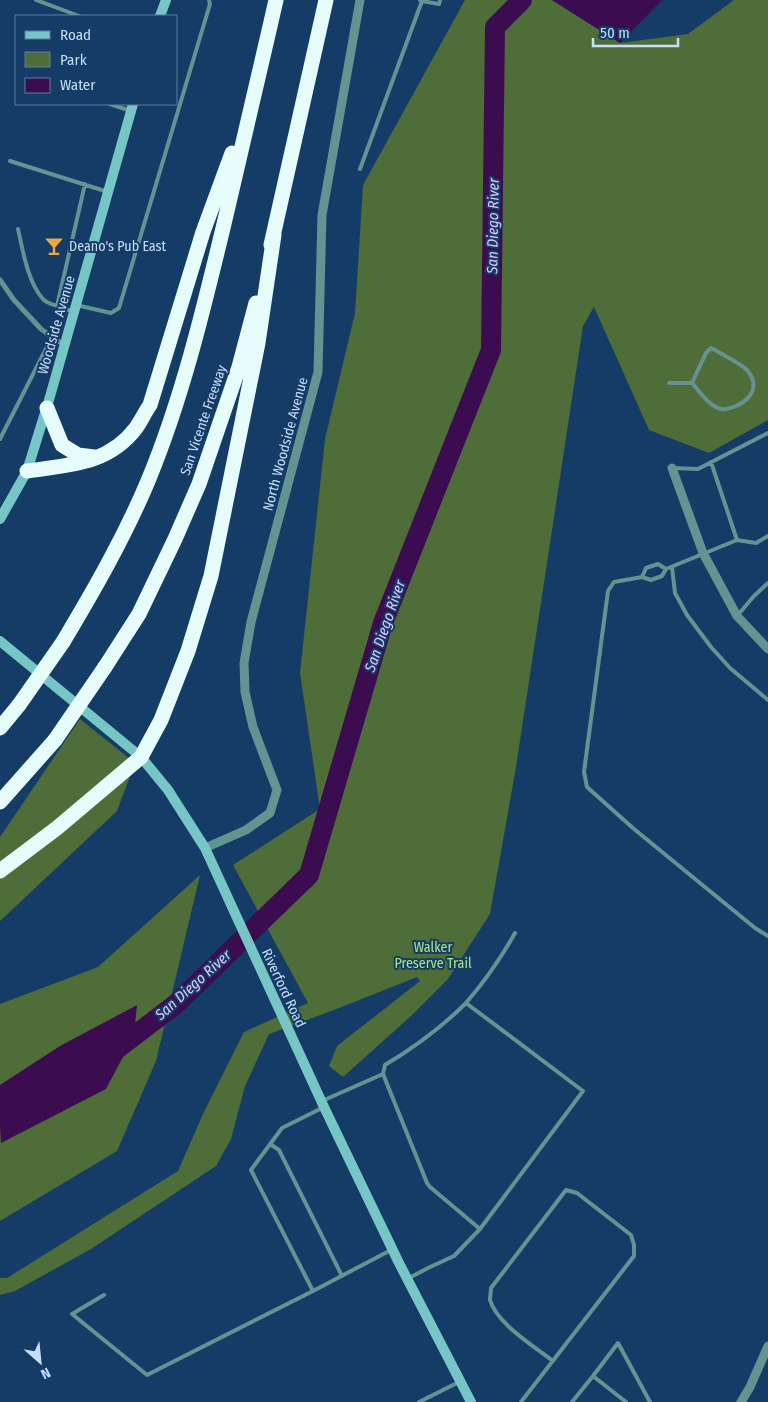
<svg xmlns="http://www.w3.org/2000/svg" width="768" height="1402" font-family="'Fira Sans Condensed',sans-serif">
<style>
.green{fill:#4f6d38}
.water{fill:#3b0d50}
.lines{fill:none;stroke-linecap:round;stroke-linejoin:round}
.river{stroke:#3b0d50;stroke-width:20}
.service{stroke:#639492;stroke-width:4}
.minor{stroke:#639492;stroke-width:5}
.tertiary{stroke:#639492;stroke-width:9}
.secondary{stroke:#75c6c4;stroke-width:10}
.motorway{stroke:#e5fcfb;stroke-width:15}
.motorway-bridge{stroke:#e5fcfb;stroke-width:15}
.labels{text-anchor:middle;stroke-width:4;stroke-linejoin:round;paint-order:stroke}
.poi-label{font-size:14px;fill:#c8def8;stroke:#143c66;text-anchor:start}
.street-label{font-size:14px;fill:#c8def8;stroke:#143c66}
.park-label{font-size:14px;fill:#abe67e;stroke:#143c66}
.water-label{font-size:15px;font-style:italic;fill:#e8c3fe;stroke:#143c66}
</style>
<rect width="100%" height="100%" fill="#143c66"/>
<path class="green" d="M465 0H552L620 43 688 34 734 0H768V420L709 453 649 430 594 307 583 326 516 767 490 914 448 979 411 1016 343 1077 329 1066 337 1046 420 981 417 977 334 1010 269 1034 245 1086 231 1139 216 1166 91 1249 15 1291 0 1295V1278H7L178 1171 203 1114 244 1032 308 1003 233 865 320 809 300 673 325 439 355 313 363 185Z
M80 719 135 763 117 811 0 921V837Z
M200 875 156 1061 117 1151 0 1221V1004L98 967Z"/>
<path class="water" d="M552 0H662L620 43Z
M137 1005 134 1036 106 1089 1 1143 0 1126V1085L60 1046Z"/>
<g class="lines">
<path class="river" d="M113 1052 176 1004 309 875 383 623 491 350 495 27 522 0"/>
<path class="service" d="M36 0 79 16
M422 1 439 4 440 0
M110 104 131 111
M10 161 108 192
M360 169 422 1 420 0
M18 229C23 251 28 283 43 299 46 303 52 304 57 306
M76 305 111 313 119 308 210 4 209 0
M74 312 57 306 85 184
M669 383H692C700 392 709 406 721 409 726 410 731 408 736 406 752 399 760 385 747 370 741 364 720 353 711 348L706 353 692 383
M0 439 52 337
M711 462 737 540
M672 468 698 469 768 433
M768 536 756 543 737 540 666 569 662 576 651 580 642 577 614 582 608 591 584 772 587 787 634 829 755 928 768 936
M672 567 675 593 687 615 711 647 730 668 768 700
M642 577 646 568 658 564 666 569
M737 616 754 596 768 583
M466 1003C485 981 501 958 515 933
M383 1074 385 1065C415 1047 441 1028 466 1003L583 1091 480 1229
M322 1101 383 1074 427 1183 430 1187 480 1229 454 1256 428 1268 409 1278
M322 1108 282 1128 251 1170 313 1291 391 1250
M270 1144 279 1150 342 1276
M104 1295 72 1314 147 1375 313 1291
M593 1376 618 1343 650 1402
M419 1402 459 1382
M521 1402 634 1256V1245L631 1235 577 1193 566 1190 491 1288C491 1291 490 1296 490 1300 497 1324 534 1346 553 1361
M572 1402 593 1376 626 1402"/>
<path class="minor" d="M0 280 14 300 41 329 64 345"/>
<path class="tertiary" d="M672 468 703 553 737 616 768 649
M205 848 246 830 270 813 277 790 253 727 245 692 244 663 251 622 318 372 322 215 360 0
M741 1402 750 1387 768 1346"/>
<path class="secondary" d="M160 16 166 0
M0 519 27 471 49 400 133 104
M0 641 141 757 168 790 205 848 324 1107 399 1263 471 1402"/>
<path class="motorway" d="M271 245 326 0
M47 408 62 445 78 455 94 457
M27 471C68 465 108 465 136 428 141 421 145 412 150 405L203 232 232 153
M63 642C94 590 124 538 148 481 182 399 203 311 224 224 241 150 259 75 276 0
M105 667 139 614 175 539 199 484 239 367 256 303
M0 728 19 705
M0 802 55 740
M0 871 57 828 141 757 161 720 188 651 211 576 258 343 274 235"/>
<path class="motorway-bridge" d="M19 705 63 642
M55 740 105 667"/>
</g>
<defs>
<g id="bar-bare" transform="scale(1.5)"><path d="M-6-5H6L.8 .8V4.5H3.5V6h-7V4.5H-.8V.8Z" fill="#efa73d" stroke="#143c66" stroke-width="2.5" paint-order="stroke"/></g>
</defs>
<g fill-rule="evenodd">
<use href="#bar-bare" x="54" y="246"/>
</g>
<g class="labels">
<g class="poi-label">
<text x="69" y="251">Deano's Pub East</text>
</g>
<g class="street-label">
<text transform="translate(56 325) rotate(-74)" y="5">Woodside Avenue</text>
<text transform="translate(203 420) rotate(-71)" y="5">San Vicente Freeway</text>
<text transform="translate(285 444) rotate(-75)" y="5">North Woodside Avenue</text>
<text transform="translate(284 988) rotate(65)" y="5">Riverford Road</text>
</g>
<g class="park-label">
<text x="433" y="952">Walker<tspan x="433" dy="16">Preserve Trail</tspan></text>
</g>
<g class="water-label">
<text transform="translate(493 226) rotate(-89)" y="5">San Diego River</text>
<text transform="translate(385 626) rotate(-71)" y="5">San Diego River</text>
<text transform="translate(193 985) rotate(-42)" y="5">San Diego River</text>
</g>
</g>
<rect x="15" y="15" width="162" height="90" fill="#143c66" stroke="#5c7da0"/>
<rect x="25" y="31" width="25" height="8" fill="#75c6c4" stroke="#5c7da0"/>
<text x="60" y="40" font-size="15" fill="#c8def8">Road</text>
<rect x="25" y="52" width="25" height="15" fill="#4f6d38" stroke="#5c7da0"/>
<text x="60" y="65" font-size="15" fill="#c8def8">Park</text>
<rect x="25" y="78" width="25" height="15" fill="#3b0d50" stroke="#5c7da0"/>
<text x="60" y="90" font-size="15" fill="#c8def8">Water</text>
<g transform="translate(40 1362) rotate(153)" stroke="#143c66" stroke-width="4" paint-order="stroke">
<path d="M0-4L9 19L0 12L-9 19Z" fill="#c8def8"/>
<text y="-8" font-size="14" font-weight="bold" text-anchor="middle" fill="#c8def8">N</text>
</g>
<path d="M593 38v8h85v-8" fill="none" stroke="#c8def8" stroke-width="2.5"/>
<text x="600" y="38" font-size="15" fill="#c8def8" stroke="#143c66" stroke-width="4" paint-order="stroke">50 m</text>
</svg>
